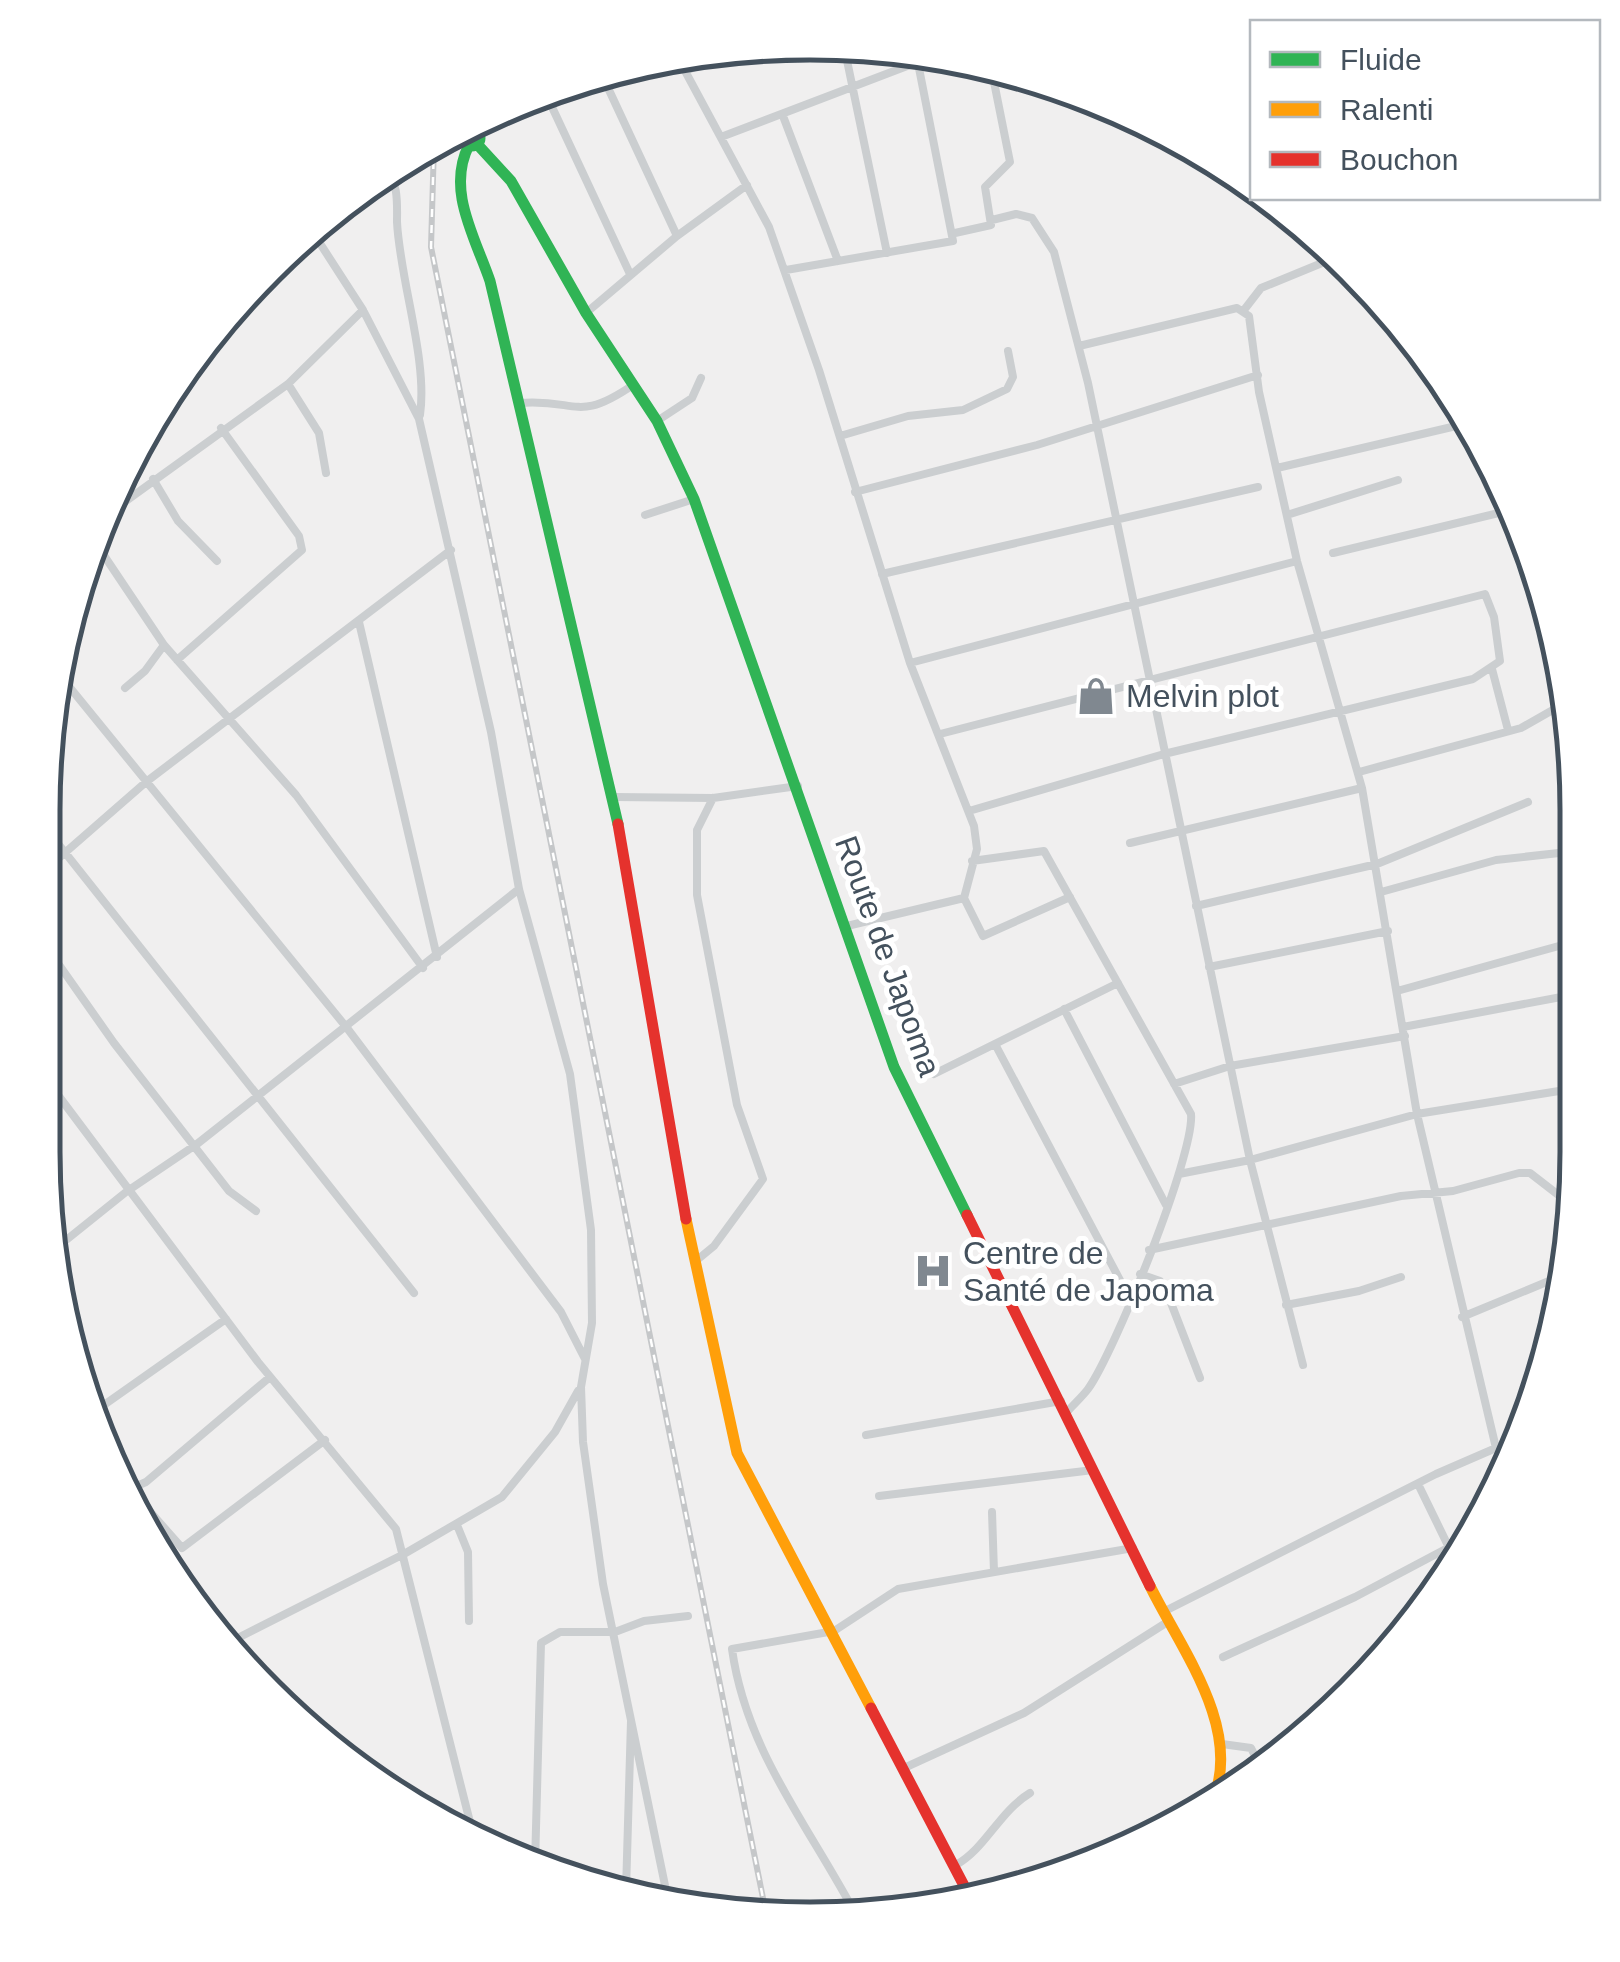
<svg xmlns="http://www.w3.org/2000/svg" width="1620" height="1962" font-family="Helvetica,sans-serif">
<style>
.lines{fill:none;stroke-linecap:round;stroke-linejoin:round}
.street{stroke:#cbced0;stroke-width:8}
.fast{stroke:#30b455;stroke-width:11}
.slow{stroke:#ff9f0a;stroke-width:11}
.jam{stroke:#e5322d;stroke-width:11}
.rail-casing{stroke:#c5c7c9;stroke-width:6}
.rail{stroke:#fff;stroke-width:2.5;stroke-dasharray:8;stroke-linecap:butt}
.labels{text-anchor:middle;stroke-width:10;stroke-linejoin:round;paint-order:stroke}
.poi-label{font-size:32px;fill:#44515d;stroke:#fff;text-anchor:start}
.street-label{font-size:32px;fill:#44515d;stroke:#fff}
.rim{fill:none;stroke:#44515d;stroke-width:5}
</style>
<rect width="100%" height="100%" fill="#f0efef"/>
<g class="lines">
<path class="street" d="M844 46 887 253
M677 56 769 227 819 370 910 663 974 826 977 849 964 898 983 936 1070 897
M685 71 736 50
M602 75 677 236
M545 92 630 274
M783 116 838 261
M472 130 473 124
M721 137 936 55
M385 171C399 181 397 205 397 222 400 281 428 360 420 415
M992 220 1016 214 1032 218 1054 252 1088 383 1250 1160 1303 1365
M312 231 363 310 419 419 491 732 519 889 570 1074 591 1230 592 1323 581 1387 583 1442 603 1584 668 1900
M955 233 991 225 985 187 1010 162 991 67
M786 270 953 241 916 53
M1244 310 1261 288 1339 256
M586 313 677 236 747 185
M1079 346 1237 308 1249 316 1259 392 1297 561 1362 788 1417 1114 1496 1448
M288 384 319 433 326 473
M519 403C578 398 576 424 633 385
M657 421 692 398 701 378
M840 436 908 416 963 410 1007 389 1013 377 1008 351
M1277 468 1469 423
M153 479 178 521 217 561
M855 492 1037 445 1258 375
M645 515 694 499
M1287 515 1398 480
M101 519 288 384 363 310
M95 542 164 645 296 795 423 968
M1333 553 1515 509
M882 574 1258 487
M359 622 437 957
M177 660 302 550 299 536 221 428
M910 663 1297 561
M1492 669 1508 730
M63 679 347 1028 561 1312 585 1359
M125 688 145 671 164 645
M940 734 1485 594 1494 617 1500 661 1473 679 1164 754 969 811
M1359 772 1521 728 1558 707 1550 669
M614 797 713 798 798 786
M44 826 414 1293
M1130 843 1362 788
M972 861 1044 851 1191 1114C1195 1154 1114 1353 1088 1389 1082 1397 1074 1404 1067 1412
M44 871 146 782 451 550
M1381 892 1496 860 1577 851
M1196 906 1377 864 1528 802
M847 926 964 898
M43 942 114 1043 229 1191 256 1211
M1209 967 1388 931
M1397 991 1577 941
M1064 1009 1166 1205
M1403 1027 1577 994
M995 1044 1130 1299
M934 1074 1118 983
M43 1075 258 1362 396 1529 473 1834
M1174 1084 1230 1066 1405 1036
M1179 1174 1250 1160 1417 1114 1559 1091 1576 1084
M55 1249 126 1192 197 1144 519 889
M1149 1250 1401 1196 1453 1191 1519 1173H1530L1561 1197 1576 1192
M697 1260 714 1246 763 1179 737 1105 697 895V830L713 798
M1140 1274 1160 1281 1166 1290 1200 1378
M1286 1305 1359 1291 1401 1277
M1462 1317 1561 1276
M94 1412 226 1319
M866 1435 1061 1401
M123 1481 182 1548 325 1440
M1419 1486 1456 1562
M130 1489 146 1482 270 1377
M879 1496 1093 1470
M992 1512 994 1572
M457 1525 468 1552 469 1621
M1165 1611 1436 1474 1519 1438
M224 1645 404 1554 502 1497 555 1432 578 1391
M1223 1657 1355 1597 1476 1533
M1354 1689 1355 1675 1374 1671
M1222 1744 1251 1748 1262 1770
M904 1768 1024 1713 1169 1621
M485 1840 507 1851
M535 1865 541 1643 560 1632H615L644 1621 688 1616
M956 1865C986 1848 999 1812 1030 1793
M626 1891 631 1721
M856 1915C809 1826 746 1751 732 1649L834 1631 898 1589 1133 1548"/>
<path class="fast" d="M464 138a8 8 0 1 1 16 0a8 8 0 1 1-16 0Z
M477 144 511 181 586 313 657 421 694 499 894 1067 967 1215
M469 145C446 190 475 237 490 281L618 824"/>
<path class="slow" d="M686 1219 737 1453 871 1708
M1150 1586C1181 1649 1241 1726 1214 1797"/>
<path class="jam" d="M618 824 686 1219
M967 1215 1150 1586
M871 1708 970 1897"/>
<g class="rail-casing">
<path id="rail" d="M434 145 431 247 767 1918"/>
</g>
<use href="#rail" class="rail"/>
</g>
<defs>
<g id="shop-bare" transform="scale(3)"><path d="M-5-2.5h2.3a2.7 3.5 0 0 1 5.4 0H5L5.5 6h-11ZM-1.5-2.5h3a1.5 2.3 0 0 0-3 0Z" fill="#808890" stroke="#fff" stroke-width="2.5" paint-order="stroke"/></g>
<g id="hospital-bare" transform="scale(3)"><path d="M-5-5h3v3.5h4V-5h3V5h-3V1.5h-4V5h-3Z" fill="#808890" stroke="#fff" stroke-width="2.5" paint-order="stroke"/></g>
</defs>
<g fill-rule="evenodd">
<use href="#shop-bare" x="1096" y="696"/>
<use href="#hospital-bare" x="933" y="1271"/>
</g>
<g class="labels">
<g class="poi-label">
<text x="1126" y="707">Melvin plot</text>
<text x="963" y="1264">Centre de<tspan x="963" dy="37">Santé de Japoma</tspan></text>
</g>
<g class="street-label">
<text transform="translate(888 956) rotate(70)" y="11">Route de Japoma</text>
</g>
</g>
<path d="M0 0H1620V1962H0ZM810 60H810A750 750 0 0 1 1560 810V1152A750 750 0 0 1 810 1902H810A750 750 0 0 1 60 1152V810A750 750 0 0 1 810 60Z" fill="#fff" fill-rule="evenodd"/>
<path class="rim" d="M810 60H810A750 750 0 0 1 1560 810V1152A750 750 0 0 1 810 1902H810A750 750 0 0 1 60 1152V810A750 750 0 0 1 810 60Z"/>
<rect x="1250" y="20" width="350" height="180" fill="#ffffff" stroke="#b4b9be" stroke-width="2.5"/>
<rect x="1270" y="52" width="50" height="15" fill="#30b455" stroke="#b4b9be" stroke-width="2.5"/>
<text x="1340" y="70" font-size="30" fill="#44515d">Fluide</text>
<rect x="1270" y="102" width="50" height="15" fill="#ff9f0a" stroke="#b4b9be" stroke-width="2.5"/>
<text x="1340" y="120" font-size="30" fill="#44515d">Ralenti</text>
<rect x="1270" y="152" width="50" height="15" fill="#e5322d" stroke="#b4b9be" stroke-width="2.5"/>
<text x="1340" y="170" font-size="30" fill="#44515d">Bouchon</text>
</svg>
